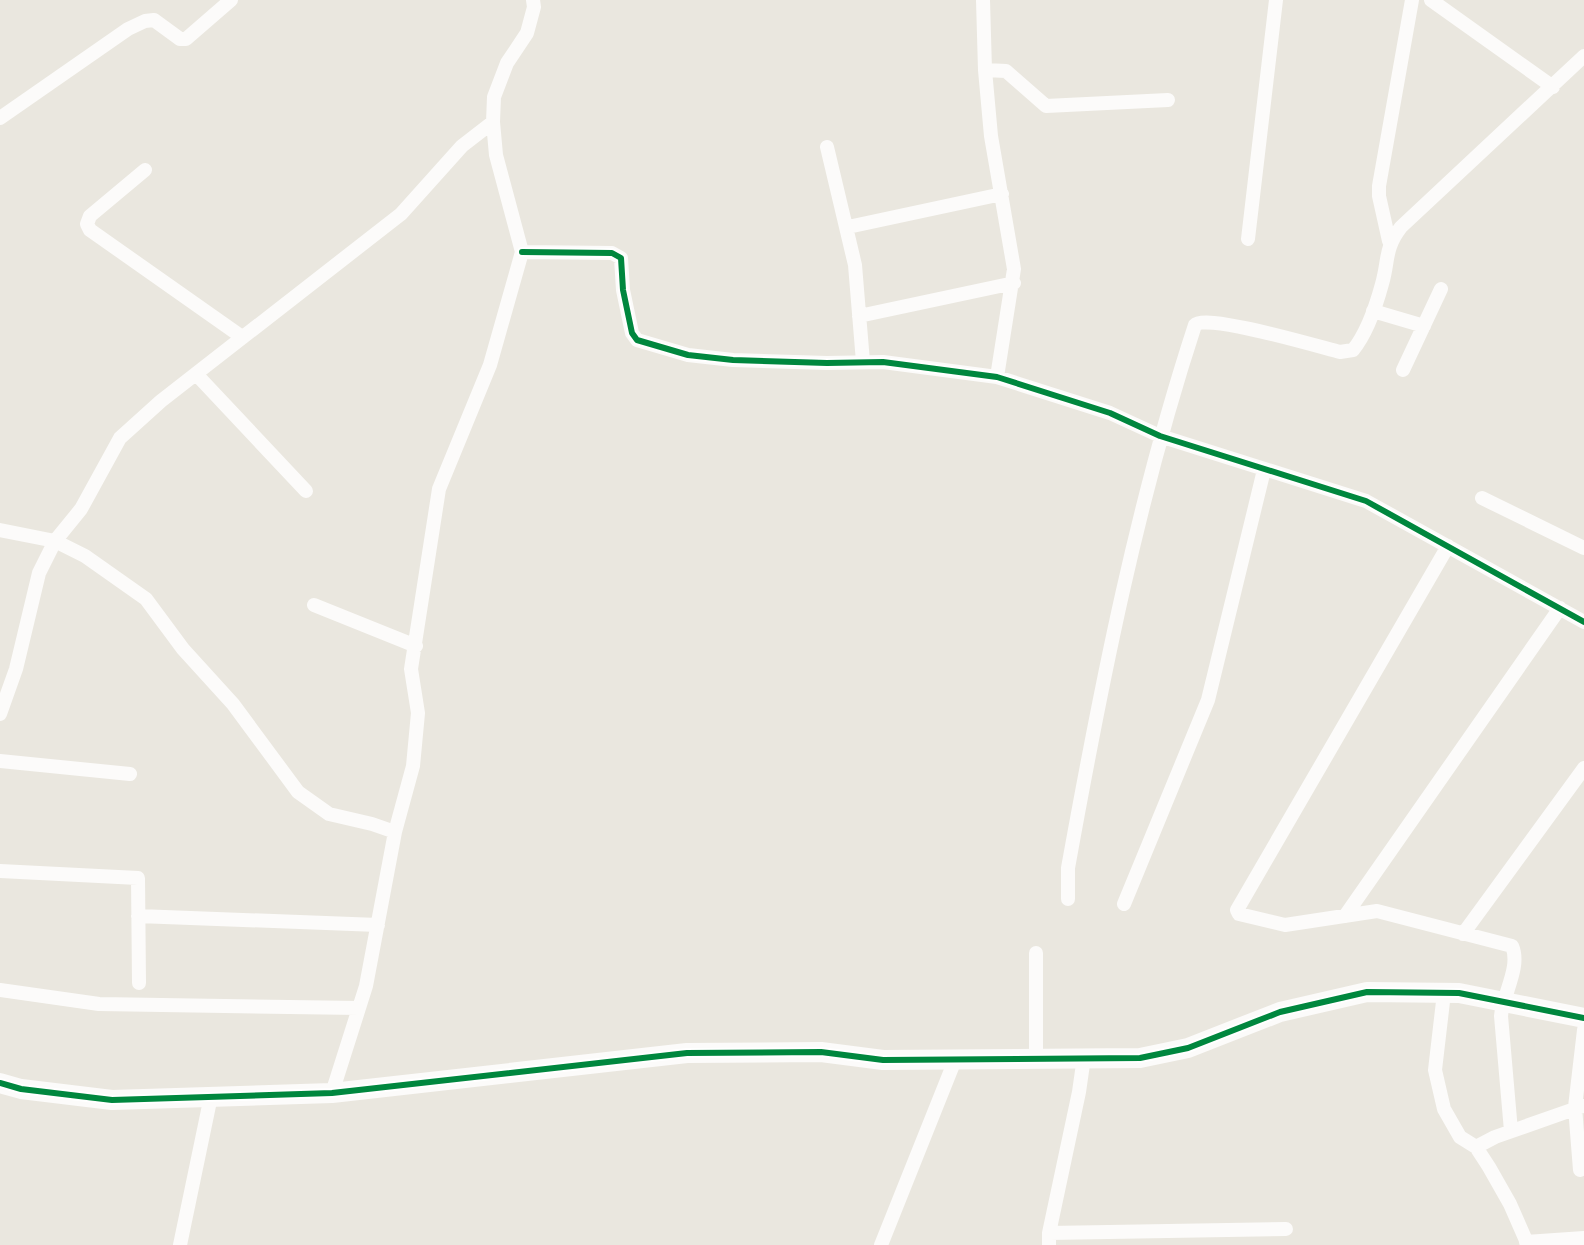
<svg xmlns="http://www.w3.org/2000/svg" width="1584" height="1245" font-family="'Open Sans',sans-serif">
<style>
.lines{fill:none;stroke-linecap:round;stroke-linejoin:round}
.street{stroke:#fcfbfa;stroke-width:14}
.secondary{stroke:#fcfbfa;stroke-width:20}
.cycleway-casing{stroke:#fff;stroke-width:10}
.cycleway{stroke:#00873e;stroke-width:6}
</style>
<rect width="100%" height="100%" fill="#eae7df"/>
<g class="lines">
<path class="street" d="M983 0 985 70 991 136 1014 269 997 377
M1431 0 1553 87
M985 70 1006 71 1046 106 1168 100
M0 118 128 29 145 21 154 20 180 39H186L231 0
M827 147 855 265 863 362
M145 170 90 216 87 224 90 230 242 337
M848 227 1002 194
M1248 239 1276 0
M1389 241 1379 196V186L1412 0
M522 252 612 253 621 258 623 290 632 333 637 340 688 355 733 360 827 363 883 362 997 377 1110 413 1160 436 1366 501 1584 622
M1373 311 1424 326
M859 316 1014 283
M1403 370 1441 289
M196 374 306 491
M1482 498 1584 548
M0 530 55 541 85 556 146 599 183 649 233 704 298 792 329 814 372 824 395 832
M1448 546 1237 910 1239 914 1285 925 1377 911 1512 946C1521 967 1503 994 1501 1016L1511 1131
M314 605 416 646
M0 714 16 669 39 573 55 541 81 509 120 438 161 401 401 214 462 146 493 122
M0 761 130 774
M0 871 138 878 139 983
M1068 899V868C1101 685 1137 502 1195 325 1205 313 1320 347 1340 352L1353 350C1367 333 1376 306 1382 284 1389 260 1384 249 1401 227L1584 56
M1124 904 1208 700 1264 470
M138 916 378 925
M1345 916 1560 608
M1463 934 1584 768
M1036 953V1058
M0 990 99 1004 359 1008
M1444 993 1435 1070 1444 1109 1460 1137 1476 1147 1489 1167 1510 1204 1528 1245
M332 1093 366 986 395 832 413 766 418 713 411 669 439 489 490 365 522 252 496 155 493 122 494 97 507 63 527 33 534 7 533 0
M1476 1147 1495 1137 1583 1106
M1580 1170 1575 1107 1584 1030
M1049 1233 1286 1229
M1526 1242 1584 1238
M180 1245 211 1096
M881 1245 955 1060
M1049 1245V1233L1079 1092 1084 1057"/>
<path class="secondary" d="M0 1083 21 1089 112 1100 332 1093 687 1053 821 1052 883 1060 1140 1058 1188 1048 1280 1012 1367 992 1459 993 1584 1018"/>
<g class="cycleway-casing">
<path id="cycleway" d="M522 252 612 253 621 258 623 290 632 333 637 340 688 355 733 360 827 363 883 362 997 377 1110 413 1160 436 1366 501 1584 622
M0 1083 21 1089 112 1100 332 1093 687 1053 821 1052 883 1060 1140 1058 1188 1048 1280 1012 1367 992 1459 993 1584 1018"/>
</g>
<use href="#cycleway" class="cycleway"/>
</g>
</svg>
